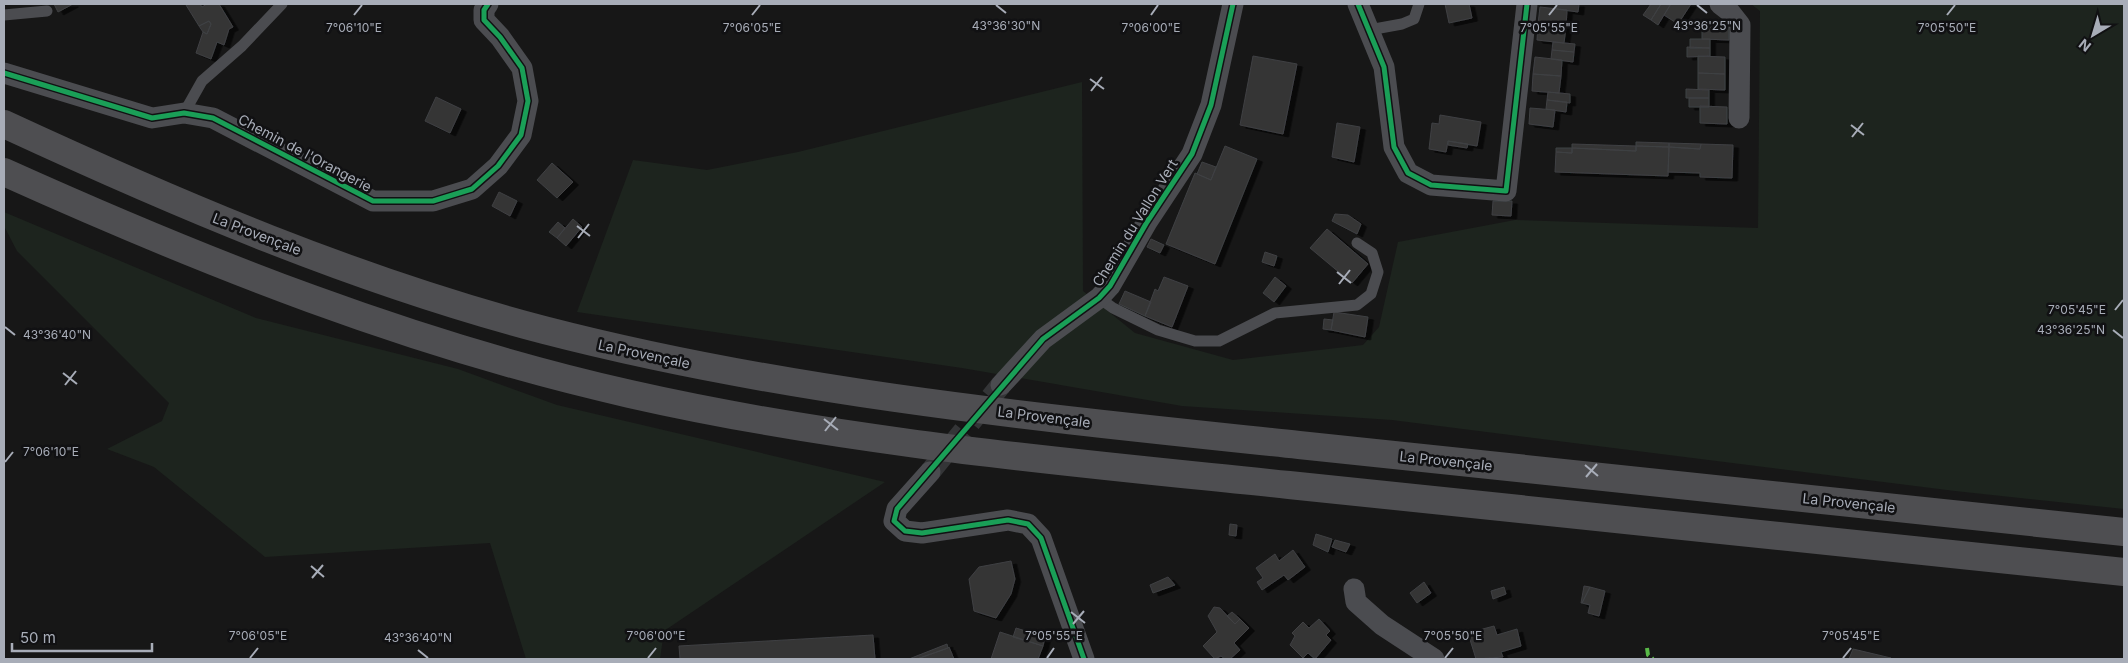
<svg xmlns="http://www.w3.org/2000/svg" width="2128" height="663" font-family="Inter,sans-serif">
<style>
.green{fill:#1d241e}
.building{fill:#353536;stroke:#3f4043;filter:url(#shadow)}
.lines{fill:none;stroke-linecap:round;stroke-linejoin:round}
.minor-tunnel{stroke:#343537;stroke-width:21;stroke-dasharray:21 11;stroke-linecap:butt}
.service{stroke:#4b4c50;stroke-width:11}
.minor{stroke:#4b4c50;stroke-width:21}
.motorway{stroke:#4e4e51;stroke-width:28}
.quiet{stroke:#58b947;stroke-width:4;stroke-dasharray:8 4;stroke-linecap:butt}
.cycleway-casing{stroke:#111113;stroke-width:8}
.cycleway{stroke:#1a9f57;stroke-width:5}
.ticks{fill:none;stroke:#a8adb8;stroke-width:2}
.labels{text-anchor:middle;stroke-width:5;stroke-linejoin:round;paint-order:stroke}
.street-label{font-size:14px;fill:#a8adb8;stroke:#111113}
.ticks-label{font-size:12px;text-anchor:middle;fill:#a8adb8;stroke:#111113;stroke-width:5;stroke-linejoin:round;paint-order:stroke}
</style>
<defs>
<filter id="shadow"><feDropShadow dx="5.5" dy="3" stdDeviation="0" flood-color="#0009"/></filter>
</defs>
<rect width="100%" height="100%" fill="#171717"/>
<path class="green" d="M1751 4H2124V509L1955 491 1392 420 1182 406 962 368 577 312 633 160 707 170 798 152 1082 82 1083 291 1135 333 1233 360 1363 345 1379 327 1398 242 1515 220 1758 228 1760 11Z
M4 212 256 318 458 369 557 405 885 482 664 631 660 659H526L490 543 265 557 154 467 107 449 162 421 169 403 17 251 4 226Z"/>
<path class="building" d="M54 4H73L58 12Z
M188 4H200L202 7 207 4H219L233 27 229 29 224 45 217 42 211 59 196 53 203 32 207 34 211 24 209 21 199 26 186 5Z
M1445 4H1469L1472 18 1449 23Z
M1556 4H1579L1578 12 1556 9Z
M1651 4H1661L1651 20 1643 15Z
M1661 4 1670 5 1658 25 1651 20Z
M1671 4H1691L1678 24 1664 15Z
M1540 7 1567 10 1566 27 1538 24Z
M209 21 211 24 207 34 203 32 199 26Z
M1702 22 1729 23V40L1702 39Z
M1538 24 1566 27 1564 43 1537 40Z
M1690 39H1710V48H1690Z
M1553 42 1575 44 1574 52 1552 50Z
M1687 47 1710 48V56L1687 57Z
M1552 50 1574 52 1573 62 1551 59Z
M1253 56 1297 64 1283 134 1240 125Z
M1698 56 1725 57V74L1698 73Z
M1535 57 1562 60 1561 76 1533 74Z
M1698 73 1725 74V90L1698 89Z
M1533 74 1561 76 1559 93 1532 91Z
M1686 89 1709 90V98H1686Z
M1548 92 1570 94V103L1547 100Z
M436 97 461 109 450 133 425 121Z
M1689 98H1709V107H1689Z
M1547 100 1567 102 1566 112 1546 109Z
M1700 106 1727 107V124L1700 123Z
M1530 108 1555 110 1553 127 1529 124Z
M1440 115 1481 122 1477 146 1448 141 1446 152 1429 149 1432 123 1439 124Z
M1337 123 1360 127 1354 162 1332 157Z
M1448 141 1468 144 1467 148 1448 145Z
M1636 142 1669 143V147L1636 146Z
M1669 143 1701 144 1700 149 1669 147Z
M1572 144 1636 146V151L1572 148Z
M1701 144 1733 145 1732 178 1700 177V173L1668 172 1669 147 1700 149Z
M1225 146 1257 159 1215 264 1166 244 1195 173 1211 180Z
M1636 146 1669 147 1668 176 1555 172 1556 152 1572 153V148L1636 151Z
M1556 148H1572V153L1556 152Z
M1202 162 1216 167 1211 180 1197 174Z
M552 163 573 182 557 198 537 180Z
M499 192 517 201 510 216 492 206Z
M1493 201H1512L1511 216 1492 215Z
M1335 214 1348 215 1361 224 1357 234 1332 221Z
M573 219 582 227 566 246 557 238Z
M558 222 565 228 557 238 549 232Z
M1327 229 1368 264 1352 283 1310 248Z
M1151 239 1164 245 1160 253 1147 247Z
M1265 252 1277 256 1274 266 1262 262Z
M1164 277 1188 286 1172 327 1145 316 1155 289 1158 291Z
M1275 277 1286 286 1274 302 1263 293Z
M1125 291 1151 302 1145 316 1119 304Z
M1334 312 1368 317 1365 337 1331 330Z
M1324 319 1333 320 1331 330 1323 329Z
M1230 524 1237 525 1236 536 1229 535Z
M1316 534 1332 539 1328 552 1313 545Z
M1335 540 1350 544 1346 552 1332 547Z
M1293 550 1305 567 1288 580 1284 575 1262 590 1257 582 1263 578 1256 568 1275 554 1279 561Z
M1011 561 1015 579 1011 594 996 618 974 611 969 579 979 567Z
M1168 577 1175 585 1153 593 1150 585Z
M1424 582 1431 593 1417 603 1410 593Z
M1584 586 1590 587 1582 603H1581Z
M1504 587 1506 594 1493 599 1491 591Z
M1590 587 1605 591 1599 616 1588 613 1590 605 1582 603Z
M1214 607 1220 608 1235 624 1240 619 1249 628 1234 643 1240 650 1230 659H1225L1221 656 1215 659 1203 646 1217 632 1208 616Z
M1232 612 1240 619 1235 624 1227 616Z
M1319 619 1330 631 1326 635 1331 640 1315 659 1308 653 1303 658 1290 645 1295 636 1292 633 1303 622 1309 628Z
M1494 626 1497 635 1517 629 1521 646 1501 652 1503 657 1476 659 1468 633Z
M1016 628 1045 637 1043 646 1013 637Z
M1000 632 1043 646 1038 659H991Z
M873 635 875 659H680L679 646Z
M947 644 948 648 917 659H909Z
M949 647 954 659H917L948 648Z
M1853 649 1891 658 1849 659Z"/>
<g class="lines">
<path class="minor-tunnel" d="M930 472 1001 385"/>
<path class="service" d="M4 15 47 11
M1369 30 1402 24 1414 19 1419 4
M184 113 202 81 242 46 282 4
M1099 298 1113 308 1158 330 1195 341H1219L1275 313 1357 305 1371 294 1378 272 1372 253 1357 243"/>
<path class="minor" d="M1358 4 1384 67 1394 147 1408 173 1431 185 1506 191 1527 4
M1720 4 1729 11 1740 25 1739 118
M4 73 152 118 184 113 213 118 373 201H433L472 189 498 166 521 135 528 101 522 68 500 37 484 20V10L488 4
M1001 385 1043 339 1099 298 1110 286 1147 222 1192 154 1211 105 1233 4
M930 472 897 509 894 521 905 531 922 533 1008 520 1028 524 1041 538 1084 659
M1354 589 1356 602 1382 625 1434 659"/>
<path class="motorway" d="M4 124C179 205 357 281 544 330 791 394 1045 418 1299 445 1574 474 1849 503 2124 532
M4 172C206 263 413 345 630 394 846 443 1069 462 1289 485 1567 514 1846 543 2124 572"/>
<path class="quiet" d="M1647 648 1648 655 1653 659"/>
<g class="cycleway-casing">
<path id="cycleway" d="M1358 4 1384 67 1394 147 1408 173 1431 185 1506 191 1527 4
M4 73 152 118 184 113 213 118 373 201H433L472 189 498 166 521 135 528 101 522 68 500 37 484 20V10L488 4
M1084 659 1041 538 1028 524 1008 520 922 533 905 531 894 521 897 509 1043 339 1099 298 1110 286 1147 222 1192 154 1211 105 1233 4"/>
</g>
<use href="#cycleway" class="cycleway"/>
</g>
<path class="ticks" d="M996 5 1006 13M1697 5 1707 13M354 15 362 5M752 15 760 5M1151 15 1158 5M1549 15 1557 5M1947 15 1955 5M1090 79 1104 89M1091 91 1102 77M1851 125 1864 135M1852 137 1863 123M577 226 590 236M578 238 589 224M1337 272 1351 283M1339 284 1350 270M2115 310 2123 300M5 327 15 335M2113 330 2123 338M63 373 77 384M65 385 76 371M824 419 838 430M825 431 836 417M5 462 13 452M1585 465 1598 476M1586 477 1597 464M311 566 324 577M312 578 323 565M1071 612 1085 623M1073 624 1084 611M418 650 428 658M250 658 258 648M648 658 656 648M1047 658 1054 648M1445 658 1453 648M1843 658 1851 648"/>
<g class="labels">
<g class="street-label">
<text transform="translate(305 153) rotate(28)" y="5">Chemin de l'Orangerie</text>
<text transform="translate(1135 223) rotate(-58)" y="5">Chemin du Vallon Vert</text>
<text transform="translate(257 234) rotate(21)" y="5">La Provençale</text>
<text transform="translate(644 354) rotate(12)" y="5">La Provençale</text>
<text transform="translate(1044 417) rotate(7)" y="5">La Provençale</text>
<text transform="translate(1446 461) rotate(6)" y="5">La Provençale</text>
<text transform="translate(1849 503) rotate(6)" y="5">La Provençale</text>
</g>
</g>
<g class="ticks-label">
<text x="1006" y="30">43°36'30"N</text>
<text x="1707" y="30">43°36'25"N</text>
<text x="354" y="32">7°06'10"E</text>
<text x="752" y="32">7°06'05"E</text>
<text x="1151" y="32">7°06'00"E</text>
<text x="1549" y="32">7°05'55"E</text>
<text x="1947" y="32">7°05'50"E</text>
<text x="2077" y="314">7°05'45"E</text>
<text x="2071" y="334">43°36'25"N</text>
<text x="57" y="339">43°36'40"N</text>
<text x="51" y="456">7°06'10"E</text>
<text x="258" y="640">7°06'05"E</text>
<text x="656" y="640">7°06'00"E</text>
<text x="1054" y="640">7°05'55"E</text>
<text x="1453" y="640">7°05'50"E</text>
<text x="1851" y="640">7°05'45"E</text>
<text x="418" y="642">43°36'40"N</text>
</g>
<rect width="2128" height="663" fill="none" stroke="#a8adb8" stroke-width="10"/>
<g transform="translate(2093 35) rotate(218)" stroke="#111113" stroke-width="4" paint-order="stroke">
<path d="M0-4L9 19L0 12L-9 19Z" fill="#a8adb8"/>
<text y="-8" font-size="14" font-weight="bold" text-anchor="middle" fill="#a8adb8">N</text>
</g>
<path d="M12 643v8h140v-8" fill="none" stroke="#a8adb8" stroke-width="2.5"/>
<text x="20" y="643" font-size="15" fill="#a8adb8" stroke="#111113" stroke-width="4" paint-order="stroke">50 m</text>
</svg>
